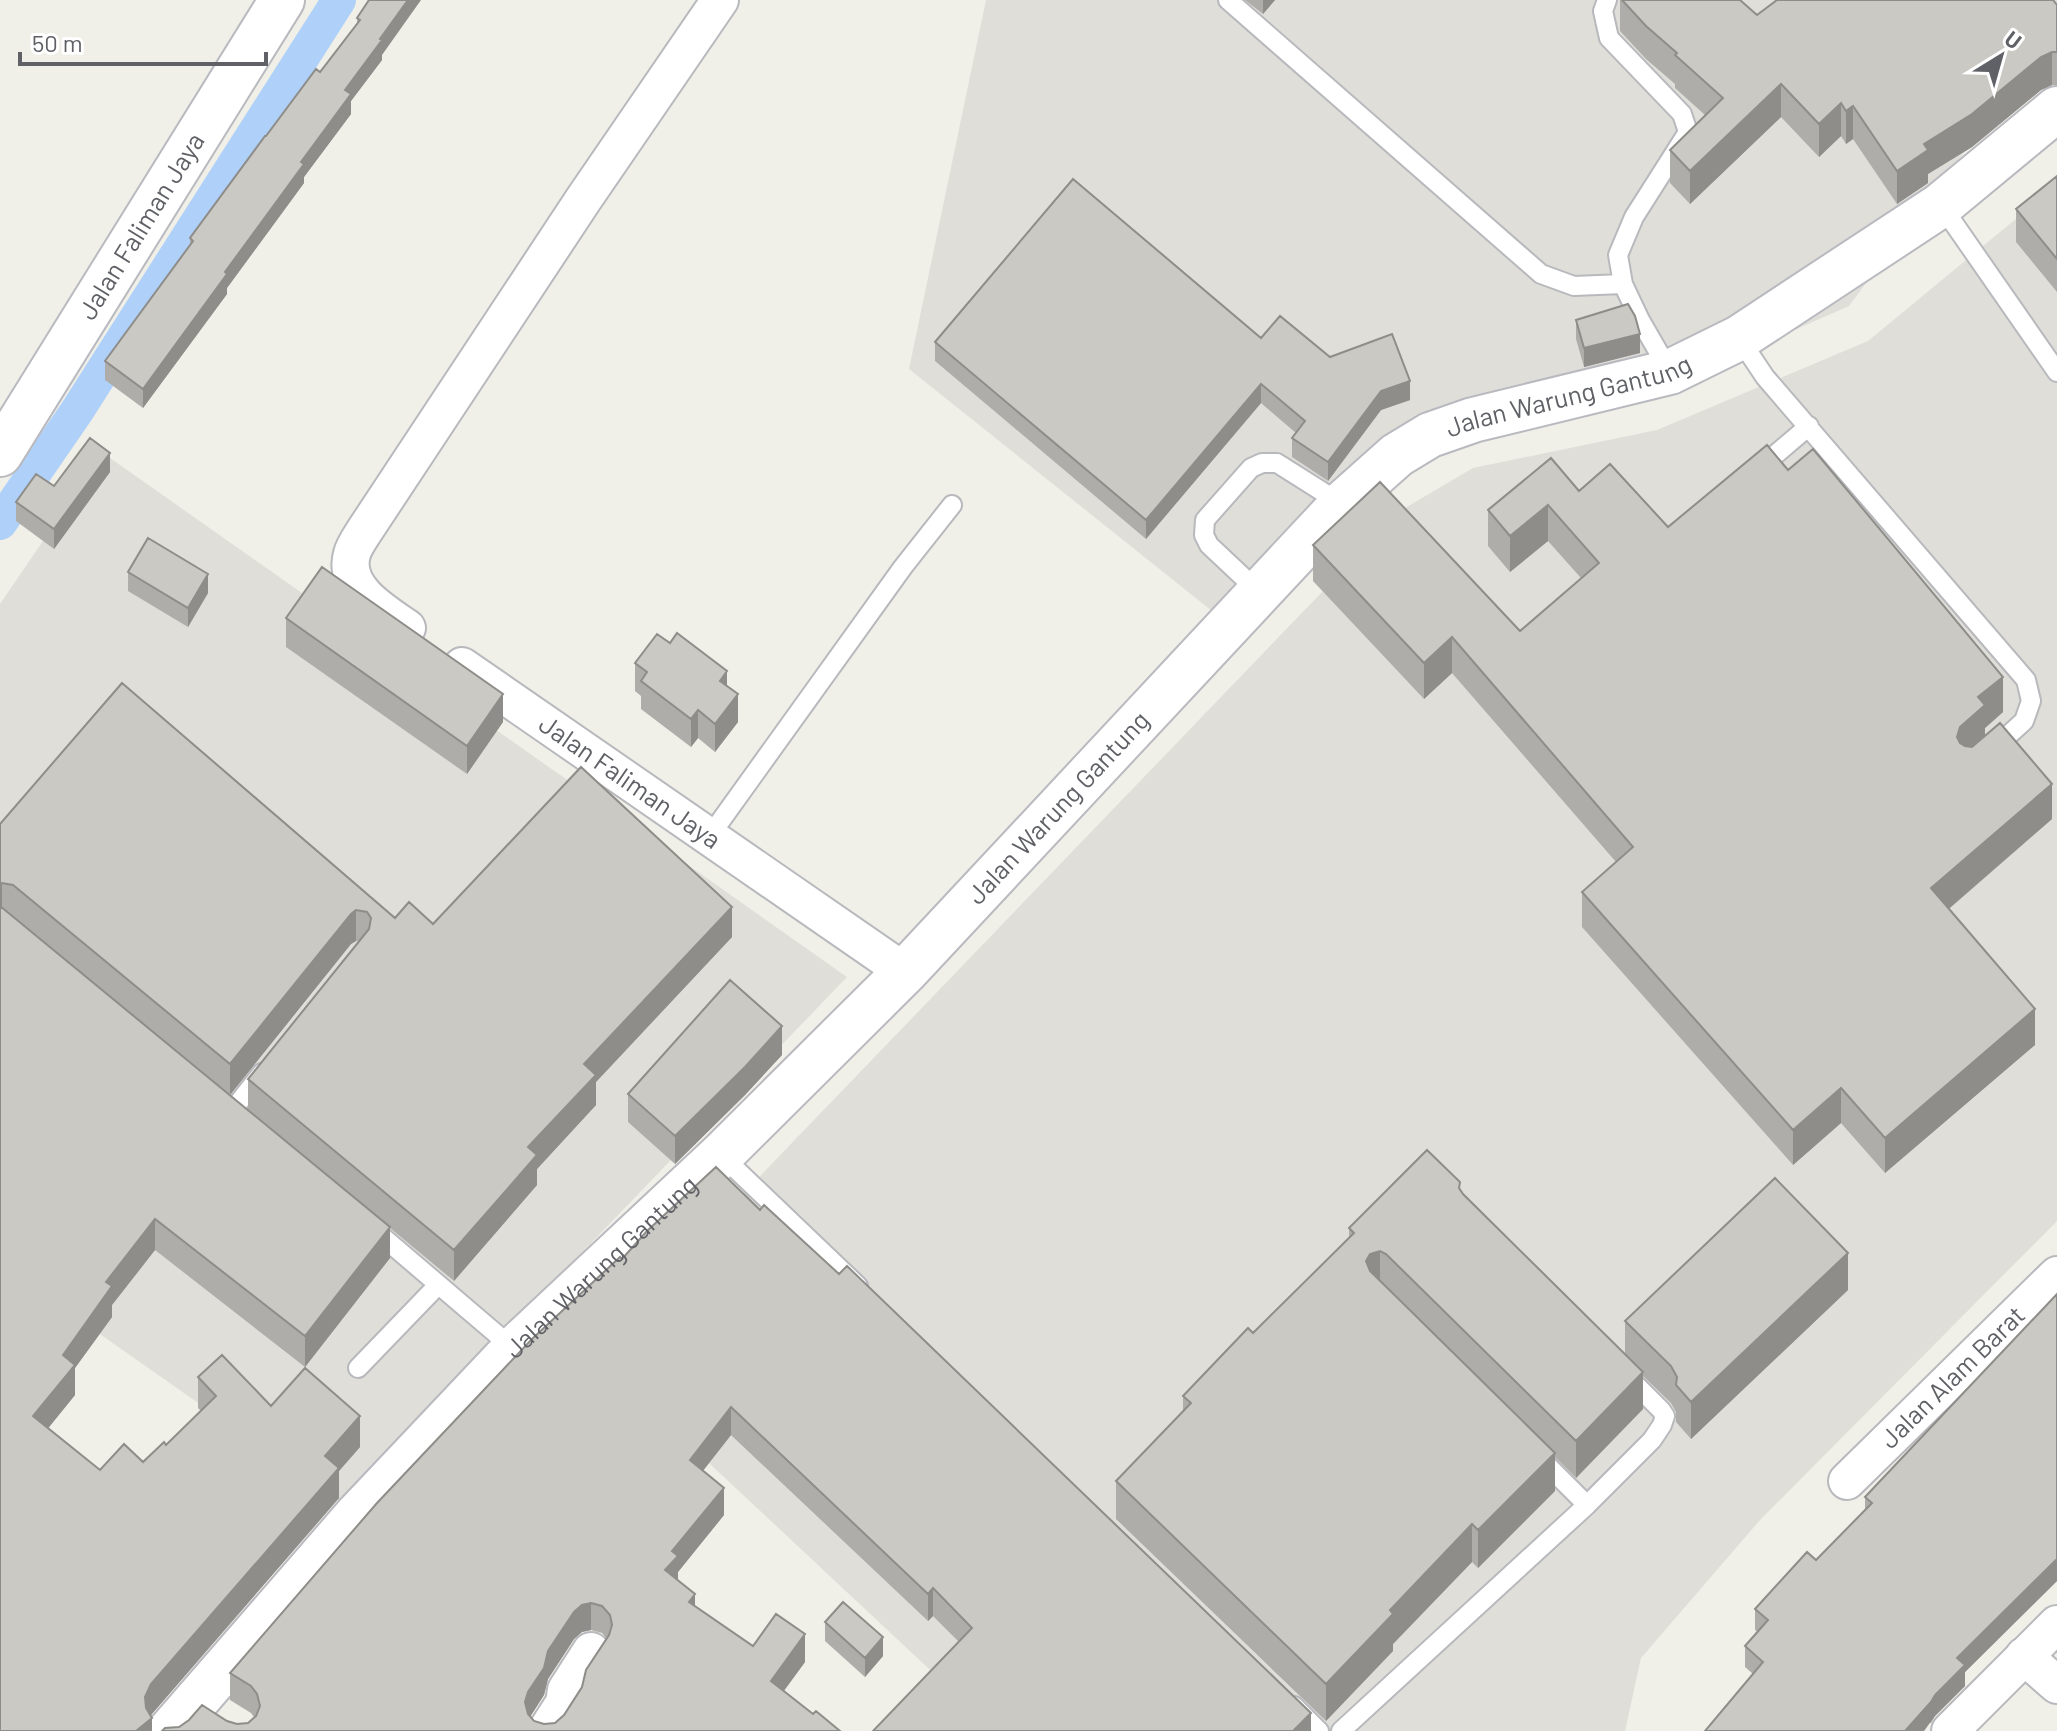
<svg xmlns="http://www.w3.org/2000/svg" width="2057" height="1731" font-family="Barlow,sans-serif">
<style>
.industrial{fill:#dfded9}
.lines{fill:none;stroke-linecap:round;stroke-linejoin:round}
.canal{stroke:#afd1f9;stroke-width:34}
.lane-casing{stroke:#b7b9bd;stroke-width:22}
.street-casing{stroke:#b7b9bd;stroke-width:40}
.secondary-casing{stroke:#b9bac0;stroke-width:48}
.lane{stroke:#fff;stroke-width:18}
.street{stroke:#fff;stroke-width:36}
.secondary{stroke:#fff;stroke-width:44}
.wall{fill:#afada9;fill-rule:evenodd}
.shaded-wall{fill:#8e8d89}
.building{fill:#cbc9c4;stroke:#8e8d89;stroke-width:2;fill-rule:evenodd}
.labels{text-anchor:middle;stroke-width:6;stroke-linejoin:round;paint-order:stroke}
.street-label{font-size:26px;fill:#5f6166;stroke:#fff}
</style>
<rect width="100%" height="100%" fill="#f0efe8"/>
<path class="industrial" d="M986 0H2057V28L1849 306 1649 394 1473 425 1381 475 1227 623 909 369Z
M2057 185V1221L1760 1520 1641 1658 1625 1731H956L973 1710 695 1450 738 1199 1400 511 1473 468 1657 430 1868 341Z
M103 453 847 977 341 1503 0 1264V604Z"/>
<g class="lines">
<path class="canal" d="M0 523 77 411 339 0"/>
<g class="lane-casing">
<path id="lane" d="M1228 0 1541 274 1574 286 1623 284
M1607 0 1603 11 1609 38 1682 114 1688 132 1634 217 1618 255 1623 284 1640 320 1670 372
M1941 205 2057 372
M1739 338 1765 377 2026 680 2031 701 2024 721 1992 750
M1756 471 1809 426
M1259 592 1209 545 1204 535 1205 520 1251 468 1262 463H1277L1342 504
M709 837 903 567 952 505
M232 1111 262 1073
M721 1155 858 1286
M371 1227 514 1349
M358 1368 438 1285
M1538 1456 1587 1505
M1294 1706 1319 1731
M1341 1731 1587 1505 1652 1440 1662 1425 1665 1416 1661 1410 1627 1376"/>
</g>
<g class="street-casing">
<g id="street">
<path d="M407 628C384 612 342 588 352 554 354 546 360 538 365 530L583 200 720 0"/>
<path id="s1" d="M462 666 905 972"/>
<path id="s2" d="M1847 1481 2057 1275"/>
<path d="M2024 1656 2057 1685"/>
<path d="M546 1731 564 1703 566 1690 591 1651"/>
<path d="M1950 1731 2057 1624"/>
</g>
</g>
<g class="secondary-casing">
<g id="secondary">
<path id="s3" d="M0 454 282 0"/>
<path id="s4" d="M170 1731 358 1514 514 1349 721 1155 905 972 1342 504 1397 455 1430 435 1473 420 1670 372 1739 338 1941 205 2057 109"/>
</g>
</g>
<use href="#lane" class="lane"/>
<use href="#street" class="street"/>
<use href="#secondary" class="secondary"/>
</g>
<path class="wall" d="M369 0 382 60 351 101V114L304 177V183L227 288V294L143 408 105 380V361L190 245V238L266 136 320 72 357 24V18Z
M1245 0H1275L1263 14Z
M1620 0H1740L1757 15 2057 5V85H2052L2041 90 1972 147 1928 174V183L1897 204 1853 139 1846 144 1841 136 1819 157 1781 117 1690 204 1670 183V150L1705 115 1675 88V84L1646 59 1620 31Z
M2057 176V292L2016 242V209Z
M1576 320 1640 353 1584 367 1576 339Z
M1261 338 1330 357 1410 400 1381 410 1328 481 1292 457V438L1296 433 1261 403 1146 539 935 361V342Z
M1788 470 2003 712 1985 728V736L2052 819 1949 909 2035 1045 1885 1173 1841 1123 1793 1165 1582 927V892L1616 862 1452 673 1424 699 1313 581V545L1520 631 1581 578 1548 541 1510 572 1488 546V510L1579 491 1668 527Z
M110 472 54 549 16 521V502L54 486Z
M128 572 208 593 188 627 128 591Z
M286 618 503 722 467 774 286 647Z
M635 663 727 686 738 722 715 752 698 738 691 747 641 709V696L635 691Z
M0 824 395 918 433 924 732 937 596 1082V1105L537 1169V1185L454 1281 390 1228V1258L305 1367 155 1250 112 1305V1317L75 1368V1395L48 1428 100 1470 143 1462 166 1445 201 1411 198 1408V1377L271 1406 360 1447 339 1471V1498L151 1715 152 1731H0ZM356 941H360L248 1079V1110L230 1095 351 944Z
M782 1055 745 1095 675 1164 628 1122V1094Z
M1460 1189 1463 1194 1625 1355V1321L1848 1290 1691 1439 1676 1422V1412L1671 1403 1643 1376V1409L1576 1478 1555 1457V1491L1478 1568 1472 1562 1393 1644V1651L1326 1721 1116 1519V1481L1183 1411V1396L1253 1333 1349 1238V1228Z
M760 1210 1311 1731 959 1642 933 1616 928 1621 731 1435 703 1471 724 1515 678 1572V1580L695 1606 753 1646 805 1662 784 1691 813 1714 840 1731H162L227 1721 237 1724 248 1723 254 1717 251 1713 230 1700V1673L622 1259ZM591 1630 602 1633 606 1638 582 1687 564 1715 555 1723 544 1724 534 1721 530 1717 544 1695 548 1679 574 1639 582 1632Z
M2057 1294V1581L1965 1672V1686L1935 1716 1931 1723 1753 1674 1745 1667V1646L1758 1632 1755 1630V1609L1816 1560 1865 1510V1497Z
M825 1622 883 1656 865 1677 825 1641Z"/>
<path class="shaded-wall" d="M408 0H421L382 55V60L351 101V114L304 177V183L227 288V294L143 408V389L301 162 345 90Z
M1263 0H1275L1263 14Z
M2052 52V85L2041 90 1972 147 1928 174V183L1897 204V171L1924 144 2041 57Z
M1781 84V117L1690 204V171Z
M1841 103V136L1819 157V124Z
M1853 106V139L1846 144V111Z
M1640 334V353L1584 367V348Z
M1410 381V400L1381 410 1328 481V462L1381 391Z
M1261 384V403L1146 539V520Z
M110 453V472L54 549V529Z
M1548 505V541L1510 572V536Z
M208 574V593L188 627V608Z
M1452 637V673L1424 699V663Z
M727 671V699L720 681Z
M2003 677V712L1985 728V741L1960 763 1957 737 1960 727 1978 697Z
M503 694V722L467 774V746Z
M738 694V722L715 752V724Z
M698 710V738L691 747V719Z
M2052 784V819L1931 924V888Z
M2 883V914L0 915V884Z
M732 907V937L596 1082V1105L537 1169V1185L454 1281V1250L584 1064Z
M356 910V941L351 944 230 1095V1064L351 914Z
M2035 1009V1045L1885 1173V1138Z
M782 1026V1055L745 1095 675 1164V1136Z
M1841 1088V1123L1793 1165V1130Z
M155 1219V1250L112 1305V1317L75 1368V1395L33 1447V1416L63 1355 106 1282Z
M390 1227V1258L305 1367V1336Z
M1380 1251V1288L1370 1291 1366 1261 1370 1254Z
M1848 1253V1290L1691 1439V1402Z
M1643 1372V1409L1576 1478V1441Z
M731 1407V1435L690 1487V1460Z
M360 1416V1447L339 1471V1498L151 1715 152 1718V1731H136L145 1697 151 1684 325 1456Z
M1555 1453V1491L1478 1568V1530Z
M724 1488V1515L678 1572V1584L665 1570 672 1551Z
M1472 1524V1562L1393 1644V1651L1326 1721V1684L1390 1610Z
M2057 1559V1581L1965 1672V1686L1935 1716 1924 1731H1905L1957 1658Z
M933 1588V1616L928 1621V1594Z
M695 1594V1622L689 1602Z
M591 1603V1630L582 1632 574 1639 548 1679 544 1695 528 1720 525 1702 528 1692 548 1651 574 1612 582 1605Z
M805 1634V1662L771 1708V1681Z
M883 1637V1656L865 1677V1658Z
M1311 1713V1731H1293Z"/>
<path class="building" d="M369 0H408L380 39 382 40 345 90 351 94 301 162 304 164 225 272 227 274 143 389 105 361 193 241 190 238 265 136H266L316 69 320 72 360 20 357 18Z
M1622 0H1740L1757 15 1777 0H2053L2057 5V52H2052L2041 57 1972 114 1924 144 1928 150 1897 171 1853 106 1846 111 1841 103 1819 124 1781 84 1690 171 1670 150 1723 98 1675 55 1677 53 1646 26Z
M2057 176V259L2016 209Z
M1073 179 1261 338 1280 316 1330 357 1392 334 1410 381 1381 391 1328 462 1292 438 1305 421 1261 384 1146 520 935 342Z
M1628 304 1635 316 1640 334 1584 348 1576 320Z
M90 438 110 453 54 529 16 502 36 474 54 486Z
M1767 445 1788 470 1813 449 2003 677 1978 697 1985 705 1960 727 1957 737 1960 743 1965 746 1972 747 2000 723 2052 784 1931 888 2035 1009 1885 1138 1841 1088 1793 1130 1582 892 1633 847 1452 637 1424 663 1313 545 1380 482 1520 631 1599 563 1548 505 1510 536 1488 510 1551 458 1579 491 1610 464 1668 527Z
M148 538 208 574 188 608 128 572Z
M322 567 503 694 467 746 286 618Z
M677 633 727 671 720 681 738 694 715 724 698 710 691 719 641 681 647 672 635 663 657 634 670 643Z
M122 683 395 918 409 902 433 924 581 767 732 907 584 1064 596 1075 528 1147 537 1155 454 1250 248 1079 369 929 371 918 367 912 356 910 351 914 230 1064 13 885 2 883 0 884V824Z
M0 906 390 1227 305 1336 155 1219 106 1282 112 1286 63 1355 75 1365 33 1416 100 1470 124 1444 143 1462 164 1442 166 1445 216 1396 198 1377 222 1355 271 1406 305 1368 360 1416 325 1456 339 1468 151 1684 145 1697 146 1708 152 1718 136 1731H0Z
M730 980 782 1026 745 1067 675 1136 628 1094Z
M1427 1150 1460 1182 1459 1188 1463 1194 1643 1372 1576 1441 1386 1254 1380 1251 1370 1254 1366 1261 1370 1271 1555 1453 1478 1530 1472 1524 1390 1610 1393 1614 1326 1684 1116 1481 1191 1403 1183 1396 1248 1328 1253 1333 1354 1233 1349 1228Z
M716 1167 760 1210 764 1205 839 1274 847 1266 1311 1713 1293 1731H873L972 1628 933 1588 928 1594 731 1407 690 1460 724 1488 672 1551 678 1556 665 1570 695 1594 689 1602 753 1646 776 1614 805 1634 771 1681 813 1714 816 1711 840 1731H162L165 1728 179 1727 189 1720 202 1705 227 1721 237 1724 248 1723 256 1716 260 1706 257 1694 251 1686 230 1673 377 1503 532 1339 620 1257 622 1259 647 1231ZM591 1603 602 1606 610 1615 612 1625 609 1635 586 1670 582 1687 564 1715 555 1723 544 1724 534 1721 528 1714 525 1702 528 1692 544 1668 548 1651 574 1612 582 1605Z
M1775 1178 1848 1253 1691 1402 1676 1385 1677 1377 1671 1366 1625 1321Z
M2057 1294V1559L1957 1658 1965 1665 1935 1695 1931 1702 1905 1731H1705L1763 1662 1745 1646 1768 1620 1755 1609 1807 1552 1816 1560 1872 1503 1865 1497Z
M843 1602 883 1637 865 1658 825 1622Z"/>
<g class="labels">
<g class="street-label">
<text dy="9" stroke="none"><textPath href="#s3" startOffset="268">Jalan Faliman Jaya</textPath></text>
<text dy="9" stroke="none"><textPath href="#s4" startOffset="1954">Jalan Warung Gantung</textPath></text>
<text dy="9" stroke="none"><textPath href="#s1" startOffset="204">Jalan Faliman Jaya</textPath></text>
<text dy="9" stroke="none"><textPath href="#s4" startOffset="1282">Jalan Warung Gantung</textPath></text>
<text dy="9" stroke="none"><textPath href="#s4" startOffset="634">Jalan Warung Gantung</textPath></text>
<text dy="9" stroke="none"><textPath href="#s2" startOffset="148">Jalan Alam Barat</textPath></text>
</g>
</g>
<g transform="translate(2001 56) rotate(37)" stroke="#ffffff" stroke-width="6" paint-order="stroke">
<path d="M0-6L14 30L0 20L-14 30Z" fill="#5f6166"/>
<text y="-12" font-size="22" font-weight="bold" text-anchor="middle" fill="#5f6166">U</text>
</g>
<path d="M20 52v12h246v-12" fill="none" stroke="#5f6166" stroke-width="4"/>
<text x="32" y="52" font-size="24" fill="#5f6166" stroke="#ffffff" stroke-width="6" paint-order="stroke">50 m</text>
</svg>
